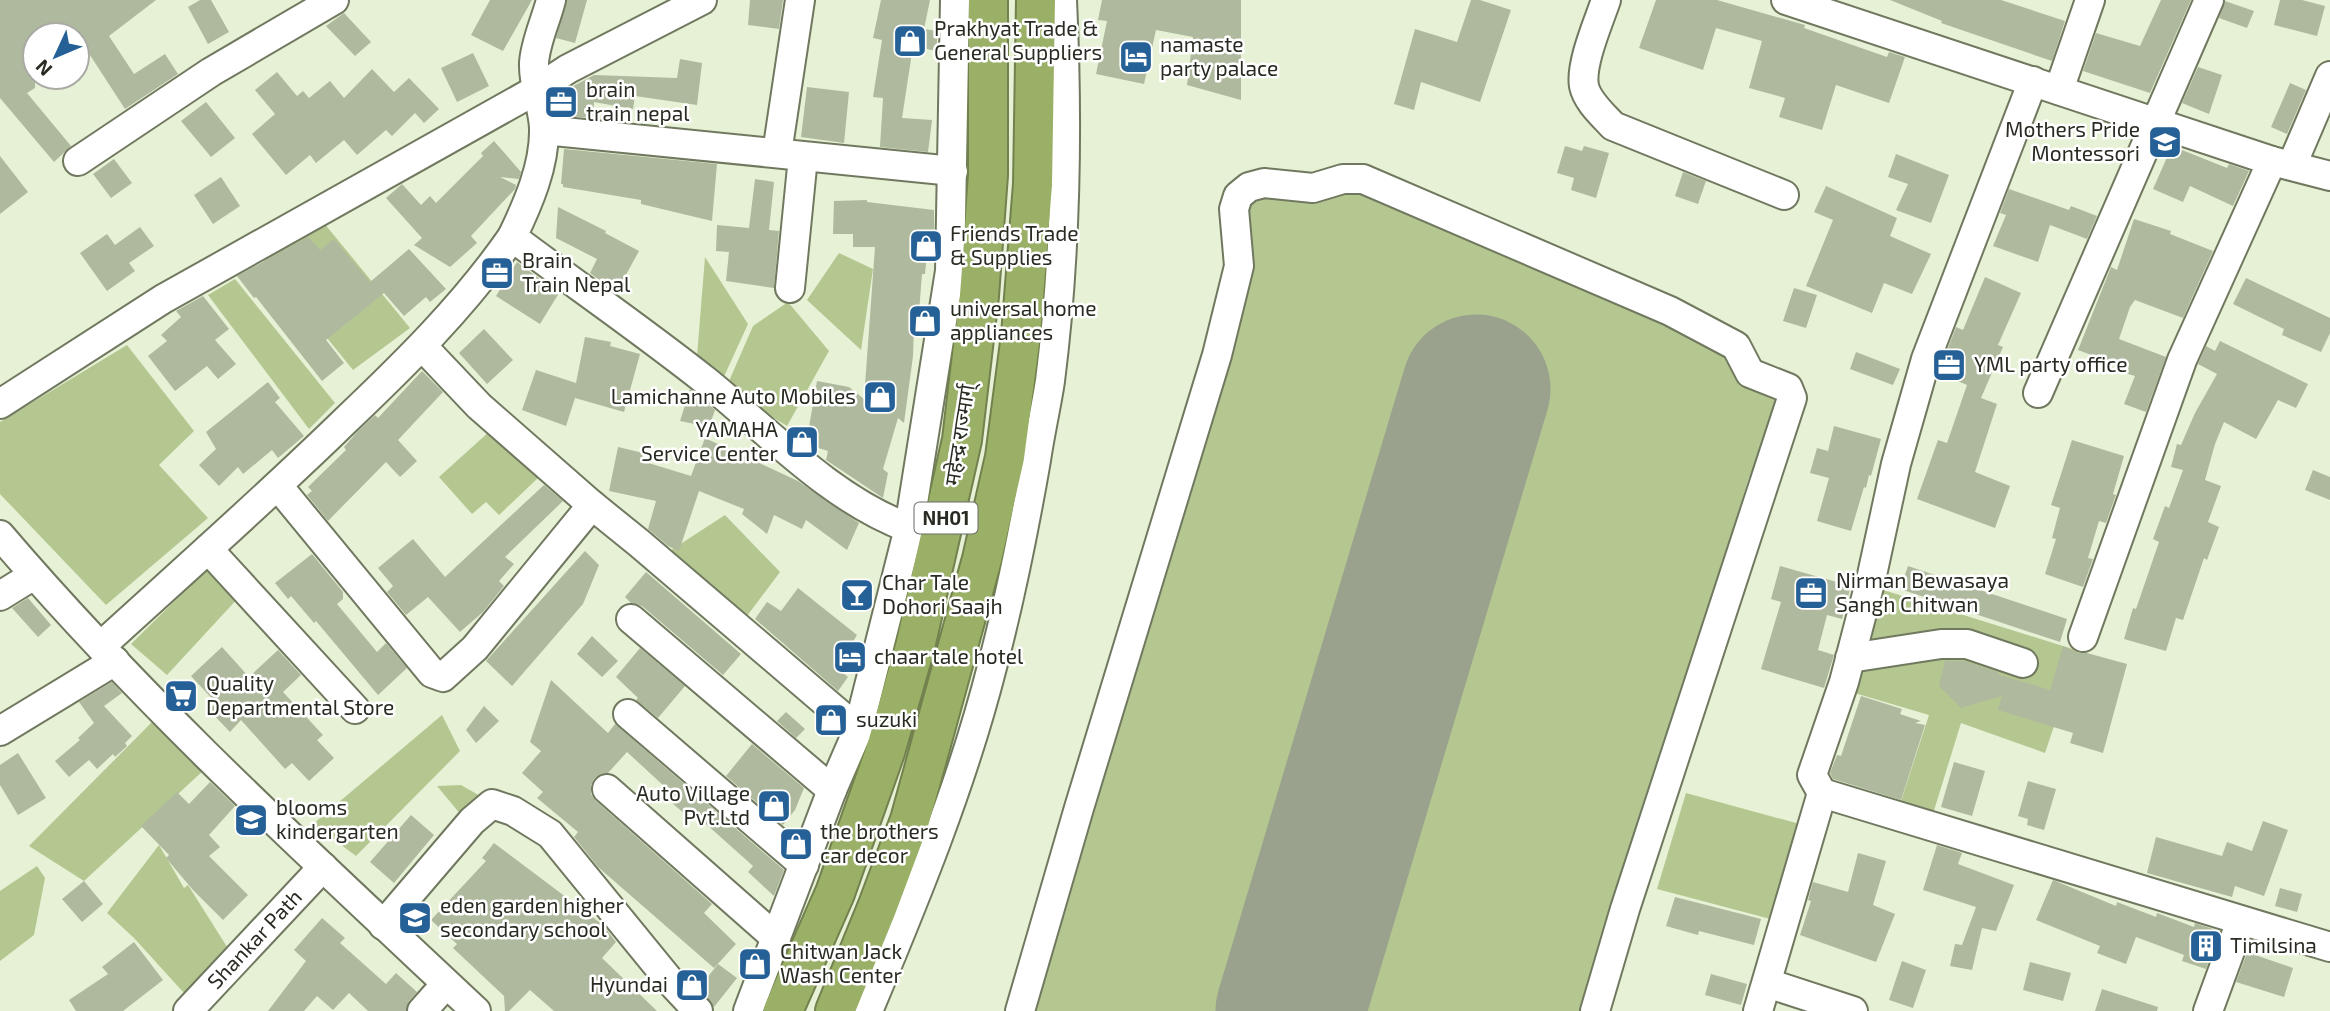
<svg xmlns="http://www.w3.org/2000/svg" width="2330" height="1011" font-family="'Exo 2','Noto Sans Devanagari',sans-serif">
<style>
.green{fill:#b5c791}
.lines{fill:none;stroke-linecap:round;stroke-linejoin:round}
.runway{stroke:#9aa18c;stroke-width:149}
.building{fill:#afb99e}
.minor-casing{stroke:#70795f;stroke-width:32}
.highway-casing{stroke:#72814e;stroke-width:42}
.minor{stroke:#fff;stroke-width:28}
.highway{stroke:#9ab067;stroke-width:38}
.labels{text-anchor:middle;stroke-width:5;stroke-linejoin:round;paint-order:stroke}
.shield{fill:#fff;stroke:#686b64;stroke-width:2}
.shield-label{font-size:19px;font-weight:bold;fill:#282b21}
.poi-label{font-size:21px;fill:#282b21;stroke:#fff;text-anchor:start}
.street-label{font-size:21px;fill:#282b21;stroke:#fff}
</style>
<rect width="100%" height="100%" fill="#e7f1d5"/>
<path class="green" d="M1354 186 1716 341 1785 393 1748 480 1589 1011H1350L1535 391 1441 366 1248 1011H1031L1251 201 1260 193Z
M319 217 410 328 353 370 255 249Z
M839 253 873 269 861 350 807 300Z
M705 257 748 324 722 381 697 356Z
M235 279 335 403 309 429 208 295Z
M788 302 829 351 787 426 726 388 753 326Z
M127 345 194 431 159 465 208 518 106 605 0 494V422Z
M491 430 539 477 499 515 486 502 472 514 439 477Z
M725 515 780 572 744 620 665 554Z
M217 559 240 596 167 675 131 644Z
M1880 589 2079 651 2045 753 1961 723 1932 817 1899 807 1929 715 1851 692Z
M442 715 460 751 356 856 313 824Z
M155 719 205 769 84 881 29 846Z
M461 785 482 797 462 816 437 786Z
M1686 793 1807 826 1778 921 1657 889Z
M159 845 184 888 188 885 229 950 184 993 134 938 107 913Z
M37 866 45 878 34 935 0 961V891Z"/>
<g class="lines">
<path class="runway" d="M1290 1011 1476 389"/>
</g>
<path class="building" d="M0 0H156L109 36 134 74 165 54 178 74 125 109 88 52 77 60V35H35V88L27 93 71 146 54 162 0 98Z
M200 0H211L229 32 208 44 188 7Z
M490 0H532L503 51 471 35Z
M567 0H587L575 43 556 38Z
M750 0H783L779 29 748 25Z
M881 0H930L924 29 938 31 936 51 913 46 902 118 932 120 928 152 880 147 883 98 873 97 882 40 873 38Z
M1102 0H1241V100L1187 85 1193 37 1156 30 1144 84 1096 74 1107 21 1098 20Z
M1471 0H1480L1511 10 1480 102 1421 82 1414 110 1394 104 1415 29 1457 42Z
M1656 0H1717L1805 25 1804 28 1887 57 1889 52 1905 57 1889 103 1836 85 1822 130 1779 117 1785 98 1749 88 1762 41 1716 28 1703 70 1639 48Z
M1890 0H2001L2065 21 2052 61 1941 23 1942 21Z
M2161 0H2191L2150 93 2083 71 2096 33 2140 46Z
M2280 0H2302L2325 6 2317 36 2274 25Z
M2225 1 2254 11 2247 28 2219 18Z
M344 13 371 42 355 56 326 26Z
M473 53 489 86 457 102 441 68Z
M680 59 702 63 697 105 635 96 633 109 594 102 593 118 567 116 568 109H565L566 90 594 75 677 78Z
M2198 67 2222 75 2209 114 2182 103Z
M372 69 394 92 409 78 439 109 424 123 415 113 392 136 386 130 357 155 344 140 316 163 310 155 286 175 252 134 275 114 255 90 277 72 297 96 303 91 309 98 330 81 344 98Z
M2290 83 2306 90 2287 134 2271 127Z
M807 87 849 92 844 143 801 137Z
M206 102 235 138 211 157 181 121Z
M494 141 521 172 519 179 500 177 516 185 515 189 471 236 477 243 450 267 414 245 422 238 386 198 402 184 421 205 430 196 436 203 483 156 481 153Z
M1565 146 1582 151 1584 146 1609 153 1596 198 1571 190 1574 178 1557 173Z
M2172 146 2227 168 2229 164 2249 171 2233 206 2190 186 2183 202 2153 189Z
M564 149 717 164 712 221 641 204V200L563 187V184H561Z
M1896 154 1949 175 1931 223 1896 210 1908 184 1888 177Z
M0 156 28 192 0 214Z
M114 159 132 183 111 198 93 174Z
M1683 172 1706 181 1698 204 1675 196Z
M221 177 240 206 213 224 194 195Z
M755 179 774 182 769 230 779 231 774 288 726 281 729 252 716 251 717 225 749 228Z
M1826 186 1897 218 1890 236 1931 254 1912 294 1884 283 1872 313 1806 286 1833 220 1814 212Z
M2009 189 2069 210 2071 206 2097 216 2087 239 2050 225 2038 262 1993 246 2006 215 2000 213Z
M867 200V202L934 210V234L929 233 925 274H922L918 325H914L913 356 904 423 898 418 883 469 888 473 883 498 826 460 828 451 806 444 817 381 849 387 864 399 875 247H853V234H833L834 201Z
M558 207 606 231 605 233 639 251 616 293 590 273 597 259 556 238Z
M2134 219 2171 231 2170 234 2213 251 2183 318 2135 300 2130 307 2119 339 2166 357 2146 412 2124 404 2135 376 2125 373 2126 368 2078 350 2111 267 2117 270Z
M140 227 154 246 129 263 135 271 107 291 80 253 107 234 115 245Z
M308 237 320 250 334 239 370 282 409 249 446 289 430 302 426 297 404 316 384 293 326 340 344 363 322 381 256 297 254 298 237 276Z
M517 262 559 293 540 324 496 296Z
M1985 277 2021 293 1998 345 2003 347 1981 398 1997 404 1975 472 2010 486 1995 528 1917 499 1938 440 1947 443 1967 385 1939 373 1942 364 1956 327 1963 330Z
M2246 278 2330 318V333L2321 352 2282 335 2284 329 2233 304Z
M1794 288 1817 295 1806 328 1783 321Z
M203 296 229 329 215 340 236 364 218 379 207 366 175 391 148 356 167 341 161 335 181 317 176 311Z
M484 329 513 360 487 384 459 353Z
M585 337 611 342 610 346 640 354 624 412 575 398 566 426 522 410 536 370 576 383Z
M2220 341 2308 384 2296 408 2278 400 2256 439 2224 422 2215 444 2205 480 2221 486 2208 522 2219 527 2207 560 2204 558 2183 620 2176 618 2166 651 2124 639 2133 608 2136 609 2159 542 2153 539 2165 506 2169 508 2183 470 2171 467 2177 444 2181 445 2195 413 2217 374 2198 364 2206 346 2215 351Z
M1856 352 1900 369 1893 385 1850 369Z
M422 371 443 392 398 440 417 461 400 477 386 462 328 521 307 495 312 491 308 487 346 450 344 447 358 431 375 415 378 418Z
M268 382 280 398 275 402 304 436 278 458 272 450 243 474 238 467 219 486 199 465 216 449 206 432Z
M690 389 715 410 709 427 680 421Z
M1834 426 1881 439 1871 476 1869 475 1866 488 1864 487 1851 531 1817 521 1829 478 1810 473 1817 448 1828 451Z
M705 438 798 481 859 523 847 550 806 520 802 529 774 515 767 534 742 514 744 509 699 491 679 551 668 546 648 529 656 501 609 491 618 447 643 453 642 461 691 476Z
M2072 440 2124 456 2113 494 2116 495 2106 523 2099 521 2088 558 2093 559 2083 587 2045 574 2056 539 2052 538 2060 508 2051 505Z
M2313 470 2330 477V500L2305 490Z
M544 485 563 501 505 557 514 564 499 581 504 586 483 612 460 632 428 597 406 615 387 592 393 586 378 568 413 539 445 577Z
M585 551 599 565 583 604 512 686 486 661Z
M312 554 343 592V599L337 604 377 652 386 643 407 668 378 695 316 621 314 623 291 596 288 599 275 583Z
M1780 566 1851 586 1842 619 1827 615 1818 650 1834 655 1824 688 1761 669 1781 602 1771 599Z
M1908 566 2067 619 2060 642 1900 589Z
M646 572 741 654 723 675 642 606 631 603 625 597Z
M798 588 857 635 837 668 848 677 838 691 755 619 767 602 781 611Z
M28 598 51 625 38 637 12 608Z
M592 636 618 661 602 677 577 654Z
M2063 646 2078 653H2087L2127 664 2103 753 2070 743 2073 733 1998 710 2002 696 1961 708 1939 686 1945 661H1964L1997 672 2000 675 2050 690Z
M222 647 249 677 278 650 301 675 283 692 323 735 317 740 334 758 309 781 292 763 285 769 241 720 230 732 209 710 216 703 191 676Z
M640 648 685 686 658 718 636 700 638 698 616 677Z
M551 680 608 733 615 724 784 870 774 896 748 872 753 866 697 816 693 821 672 803 677 798 627 752 608 773 601 774 594 779 591 785V794L596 801 712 904 704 913 736 944 714 968 598 867 574 837 578 832 537 798 543 792 522 773 541 751 530 742Z
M112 682 122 693 104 706 132 736 125 743 127 746 115 757 113 754 97 769 89 760 69 777 55 761 80 740 78 738 94 723 79 702Z
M1861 696 1902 709 1900 714 1921 721 1915 723 1925 725 1901 800 1833 779 1830 773 1837 755 1841 756Z
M484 706 499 721 476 743 466 730Z
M786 712 805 729 796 738 777 721Z
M752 744 804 788 795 810 783 825 726 776Z
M18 753 46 798 18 815 0 785V765Z
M1954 762 1985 771 1972 816 1941 807Z
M2028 781 2056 789 2044 830 2027 825 2028 819 2018 816Z
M210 782 235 806 209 835 220 847 209 856 248 895 223 920 193 890 166 858 169 855 141 826 177 792 189 804Z
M411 815 434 835 394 883 370 862Z
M2263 821 2288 830 2264 896 2235 886 2232 897 2147 873 2156 837 2222 856 2227 842 2252 851Z
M494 843 603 925 616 942 602 958 657 1011H554L530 990 509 1011H505L504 996 453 948 457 944 431 920 486 861 482 858Z
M1937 845 1962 853 1958 864 2014 885 1996 931 1982 928 1972 970 1950 966 1955 944 1962 945 1976 907 1923 890Z
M1858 853 1886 861 1873 905 1895 914 1876 962 1800 935 1811 901 1808 900 1813 882 1848 892Z
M2053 880 2116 906 2117 902 2156 917 2157 913 2194 927 2195 923 2219 931 2206 969 2182 961 2184 955 2136 937 2126 964 2097 953 2100 946 2036 920Z
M84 881 103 904 82 922 62 899Z
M2280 888 2302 894 2297 912 2275 906Z
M1675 897 1761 919 1754 945 1699 931 1698 935 1666 926Z
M322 918 345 938 340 943 386 984 396 973 417 992 409 1001 406 1011H368L349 993 333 1010 317 996 304 1011H268L306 961 294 950Z
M134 942 163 980 123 1011H76L69 1000 108 974 102 967Z
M2250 945 2260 948 2258 956 2293 968 2284 997 2236 982Z
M1902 961 1926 970 1913 1008 1889 1000Z
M2030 962 2071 973 2063 1001 2023 990Z
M718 964 737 978 714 1007 699 988Z
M1711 974 1747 984 1741 1005 1705 995Z
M2102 989 2158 1007 2157 1011H2095Z"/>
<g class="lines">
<g class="minor-casing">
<g id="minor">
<path d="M551 0C546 20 535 43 534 63 533 86 543 105 544 128 545 165 528 204 512 237 576 285 643 331 706 381 768 431 832 500 909 528"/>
<path d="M1606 0C1599 21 1580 64 1584 86 1587 101 1603 115 1613 126L1784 195"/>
<path d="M1786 0 2272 161 2330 176"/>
<path d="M2059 90 2090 0"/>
<path d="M544 130 953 171"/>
<path d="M777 153 800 0"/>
<path d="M78 161 211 72 334 0"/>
<path d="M2292 165 2330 76"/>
<path d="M790 288 803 157"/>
<path d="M423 347 479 406 592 505 639 543 858 730"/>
<path d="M2038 393 2209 0"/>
<path d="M0 404 163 299 536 90 568 69 702 0"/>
<path d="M278 486 432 673 443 677 475 648 592 505"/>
<path d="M0 535C146 706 312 857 476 1011"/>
<path d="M208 549 355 709"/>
<path d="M0 596 34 575"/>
<path d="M631 619 832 790"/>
<path d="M2083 637 2182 360 2272 161"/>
<path d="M101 646C182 572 265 499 344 422 405 364 464 306 512 237"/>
<path d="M1850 658 1941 644H1967L2023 663"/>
<path d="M628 714 804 865"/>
<path d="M0 731 115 661"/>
<path d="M607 789 776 938"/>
<path d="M1822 793 2330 947"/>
<path d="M383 925 472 821 492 804 513 811 550 834 670 981 698 1011"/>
<path d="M1767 983 1853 1011"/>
<path id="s1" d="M188 1011 323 867"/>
<path d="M422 1011 446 984"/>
<path d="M748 1011 832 790 858 730 909 528 950 271 955 0"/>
<path d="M868 1011C915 899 962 785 992 667 1010 599 1024 529 1036 460 1040 433 1046 407 1050 381 1066 255 1068 127 1062 0"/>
<path d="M1020 1011 1079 808 1217 355 1239 266 1234 209 1238 196 1249 187 1264 183 1313 188 1343 179H1363L1670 311 1736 346 1750 373 1788 388 1792 398 1625 909 1595 1011"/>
<path d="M1758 1011 1822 793 1812 775 1844 682 1872 575 1896 464 1926 359 2033 81"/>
<path d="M2208 1011 2241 921"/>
</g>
</g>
<g class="highway-casing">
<path id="highway" d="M783 1011 835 893 885 752 915 647 962 440 979 296 988 175V0
M835 1011 877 908 910 820 982 559 1005 457 1021 335 1033 184 1036 0"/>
</g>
<use href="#minor" class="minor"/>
<use href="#highway" class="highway"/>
</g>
<defs>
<g id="shop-square" transform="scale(1.75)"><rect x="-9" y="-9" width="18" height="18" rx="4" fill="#256097" stroke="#fff"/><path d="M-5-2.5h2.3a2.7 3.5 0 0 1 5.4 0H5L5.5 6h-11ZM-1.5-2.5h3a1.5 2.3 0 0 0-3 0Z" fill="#fff"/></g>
<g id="hotel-square" transform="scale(1.75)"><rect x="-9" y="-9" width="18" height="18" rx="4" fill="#256097" stroke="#fff"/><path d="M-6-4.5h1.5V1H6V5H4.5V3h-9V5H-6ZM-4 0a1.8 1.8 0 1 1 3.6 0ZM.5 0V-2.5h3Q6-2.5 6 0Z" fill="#fff"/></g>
<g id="office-square" transform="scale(1.75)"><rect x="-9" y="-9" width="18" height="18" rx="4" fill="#256097" stroke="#fff"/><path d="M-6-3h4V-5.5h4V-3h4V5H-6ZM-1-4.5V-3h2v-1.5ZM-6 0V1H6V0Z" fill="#fff"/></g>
<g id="school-square" transform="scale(1.75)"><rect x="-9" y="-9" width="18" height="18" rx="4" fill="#256097" stroke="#fff"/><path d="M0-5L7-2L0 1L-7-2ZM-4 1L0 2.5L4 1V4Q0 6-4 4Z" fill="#fff"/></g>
<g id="bar-square" transform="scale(1.75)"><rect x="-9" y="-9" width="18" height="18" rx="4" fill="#256097" stroke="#fff"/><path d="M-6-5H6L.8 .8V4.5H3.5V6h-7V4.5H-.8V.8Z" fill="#fff"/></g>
<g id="supermarket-square" transform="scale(1.75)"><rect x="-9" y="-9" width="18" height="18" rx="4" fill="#256097" stroke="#fff"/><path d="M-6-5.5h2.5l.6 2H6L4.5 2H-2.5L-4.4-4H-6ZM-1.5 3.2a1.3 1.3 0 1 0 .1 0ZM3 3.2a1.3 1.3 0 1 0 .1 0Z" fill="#fff"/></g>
<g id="building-square" transform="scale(1.75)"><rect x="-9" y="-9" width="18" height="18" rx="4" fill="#256097" stroke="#fff"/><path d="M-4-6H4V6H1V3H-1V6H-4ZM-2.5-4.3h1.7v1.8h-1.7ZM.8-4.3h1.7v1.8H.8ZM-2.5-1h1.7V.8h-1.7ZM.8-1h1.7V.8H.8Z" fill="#fff"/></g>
</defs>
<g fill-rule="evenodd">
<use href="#shop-square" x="910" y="41"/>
<use href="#hotel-square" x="1136" y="57"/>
<use href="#office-square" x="561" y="102"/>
<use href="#school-square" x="2165" y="142"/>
<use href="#shop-square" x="926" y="246"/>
<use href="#office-square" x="497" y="273"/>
<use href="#shop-square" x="925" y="321"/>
<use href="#office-square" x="1949" y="365"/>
<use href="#shop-square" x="880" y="397"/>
<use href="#shop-square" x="802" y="442"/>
<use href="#office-square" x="1811" y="593"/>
<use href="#bar-square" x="857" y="595"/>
<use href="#hotel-square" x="850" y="657"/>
<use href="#supermarket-square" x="181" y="696"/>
<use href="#shop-square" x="831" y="720"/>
<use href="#shop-square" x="774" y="806"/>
<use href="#school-square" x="251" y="820"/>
<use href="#shop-square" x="796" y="844"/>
<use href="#school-square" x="415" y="918"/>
<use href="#building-square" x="2206" y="946"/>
<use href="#shop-square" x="755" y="964"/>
<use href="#shop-square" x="692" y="985"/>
</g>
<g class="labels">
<rect class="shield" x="914.5" y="502.5" width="63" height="31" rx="5"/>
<g class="shield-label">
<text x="946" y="525">NH01</text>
</g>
<g class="poi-label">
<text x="934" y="36">Prakhyat Trade &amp;<tspan x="934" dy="24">General Suppliers</tspan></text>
<text x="1160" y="52">namaste<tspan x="1160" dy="24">party palace</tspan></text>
<text x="586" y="97">brain<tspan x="586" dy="24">train nepal</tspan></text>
<text x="2140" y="137" text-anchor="end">Mothers Pride<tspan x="2140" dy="24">Montessori</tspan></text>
<text x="950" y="241">Friends Trade<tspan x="950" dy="24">&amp; Supplies</tspan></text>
<text x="522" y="268">Brain<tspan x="522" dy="24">Train Nepal</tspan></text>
<text x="950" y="316">universal home<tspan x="950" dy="24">appliances</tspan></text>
<text x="1974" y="372">YML party office</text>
<text x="856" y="404" text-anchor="end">Lamichanne Auto Mobiles</text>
<text x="778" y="437" text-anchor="end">YAMAHA<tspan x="778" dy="24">Service Center</tspan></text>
<text x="1836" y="588">Nirman Bewasaya<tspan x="1836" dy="24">Sangh Chitwan</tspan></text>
<text x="882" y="590">Char Tale<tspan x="882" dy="24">Dohori Saajh</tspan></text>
<text x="874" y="664">chaar tale hotel</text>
<text x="206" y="691">Quality<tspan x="206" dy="24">Departmental Store</tspan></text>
<text x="856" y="727">suzuki</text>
<text x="750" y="801" text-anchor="end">Auto Village<tspan x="750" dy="24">Pvt.Ltd</tspan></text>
<text x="276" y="815">blooms<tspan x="276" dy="24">kindergarten</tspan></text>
<text x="820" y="839">the brothers<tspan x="820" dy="24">car decor</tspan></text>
<text x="440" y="913">eden garden higher<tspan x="440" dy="24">secondary school</tspan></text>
<text x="2230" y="953">Timilsina</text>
<text x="780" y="959">Chitwan Jack<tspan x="780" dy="24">Wash Center</tspan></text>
<text x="668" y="992" text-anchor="end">Hyundai</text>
</g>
<g class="street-label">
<text transform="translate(960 435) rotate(-81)" y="7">महेन्द्र राज्मार्ग्</text>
<text dy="7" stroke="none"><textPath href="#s1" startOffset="98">Shankar Path</textPath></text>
</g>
</g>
<g transform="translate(56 56) rotate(226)"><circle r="33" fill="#ffffff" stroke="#a9aaa6" stroke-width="2"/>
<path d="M0-5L12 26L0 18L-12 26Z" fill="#256097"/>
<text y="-10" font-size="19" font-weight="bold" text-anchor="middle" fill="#282b21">N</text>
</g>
</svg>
